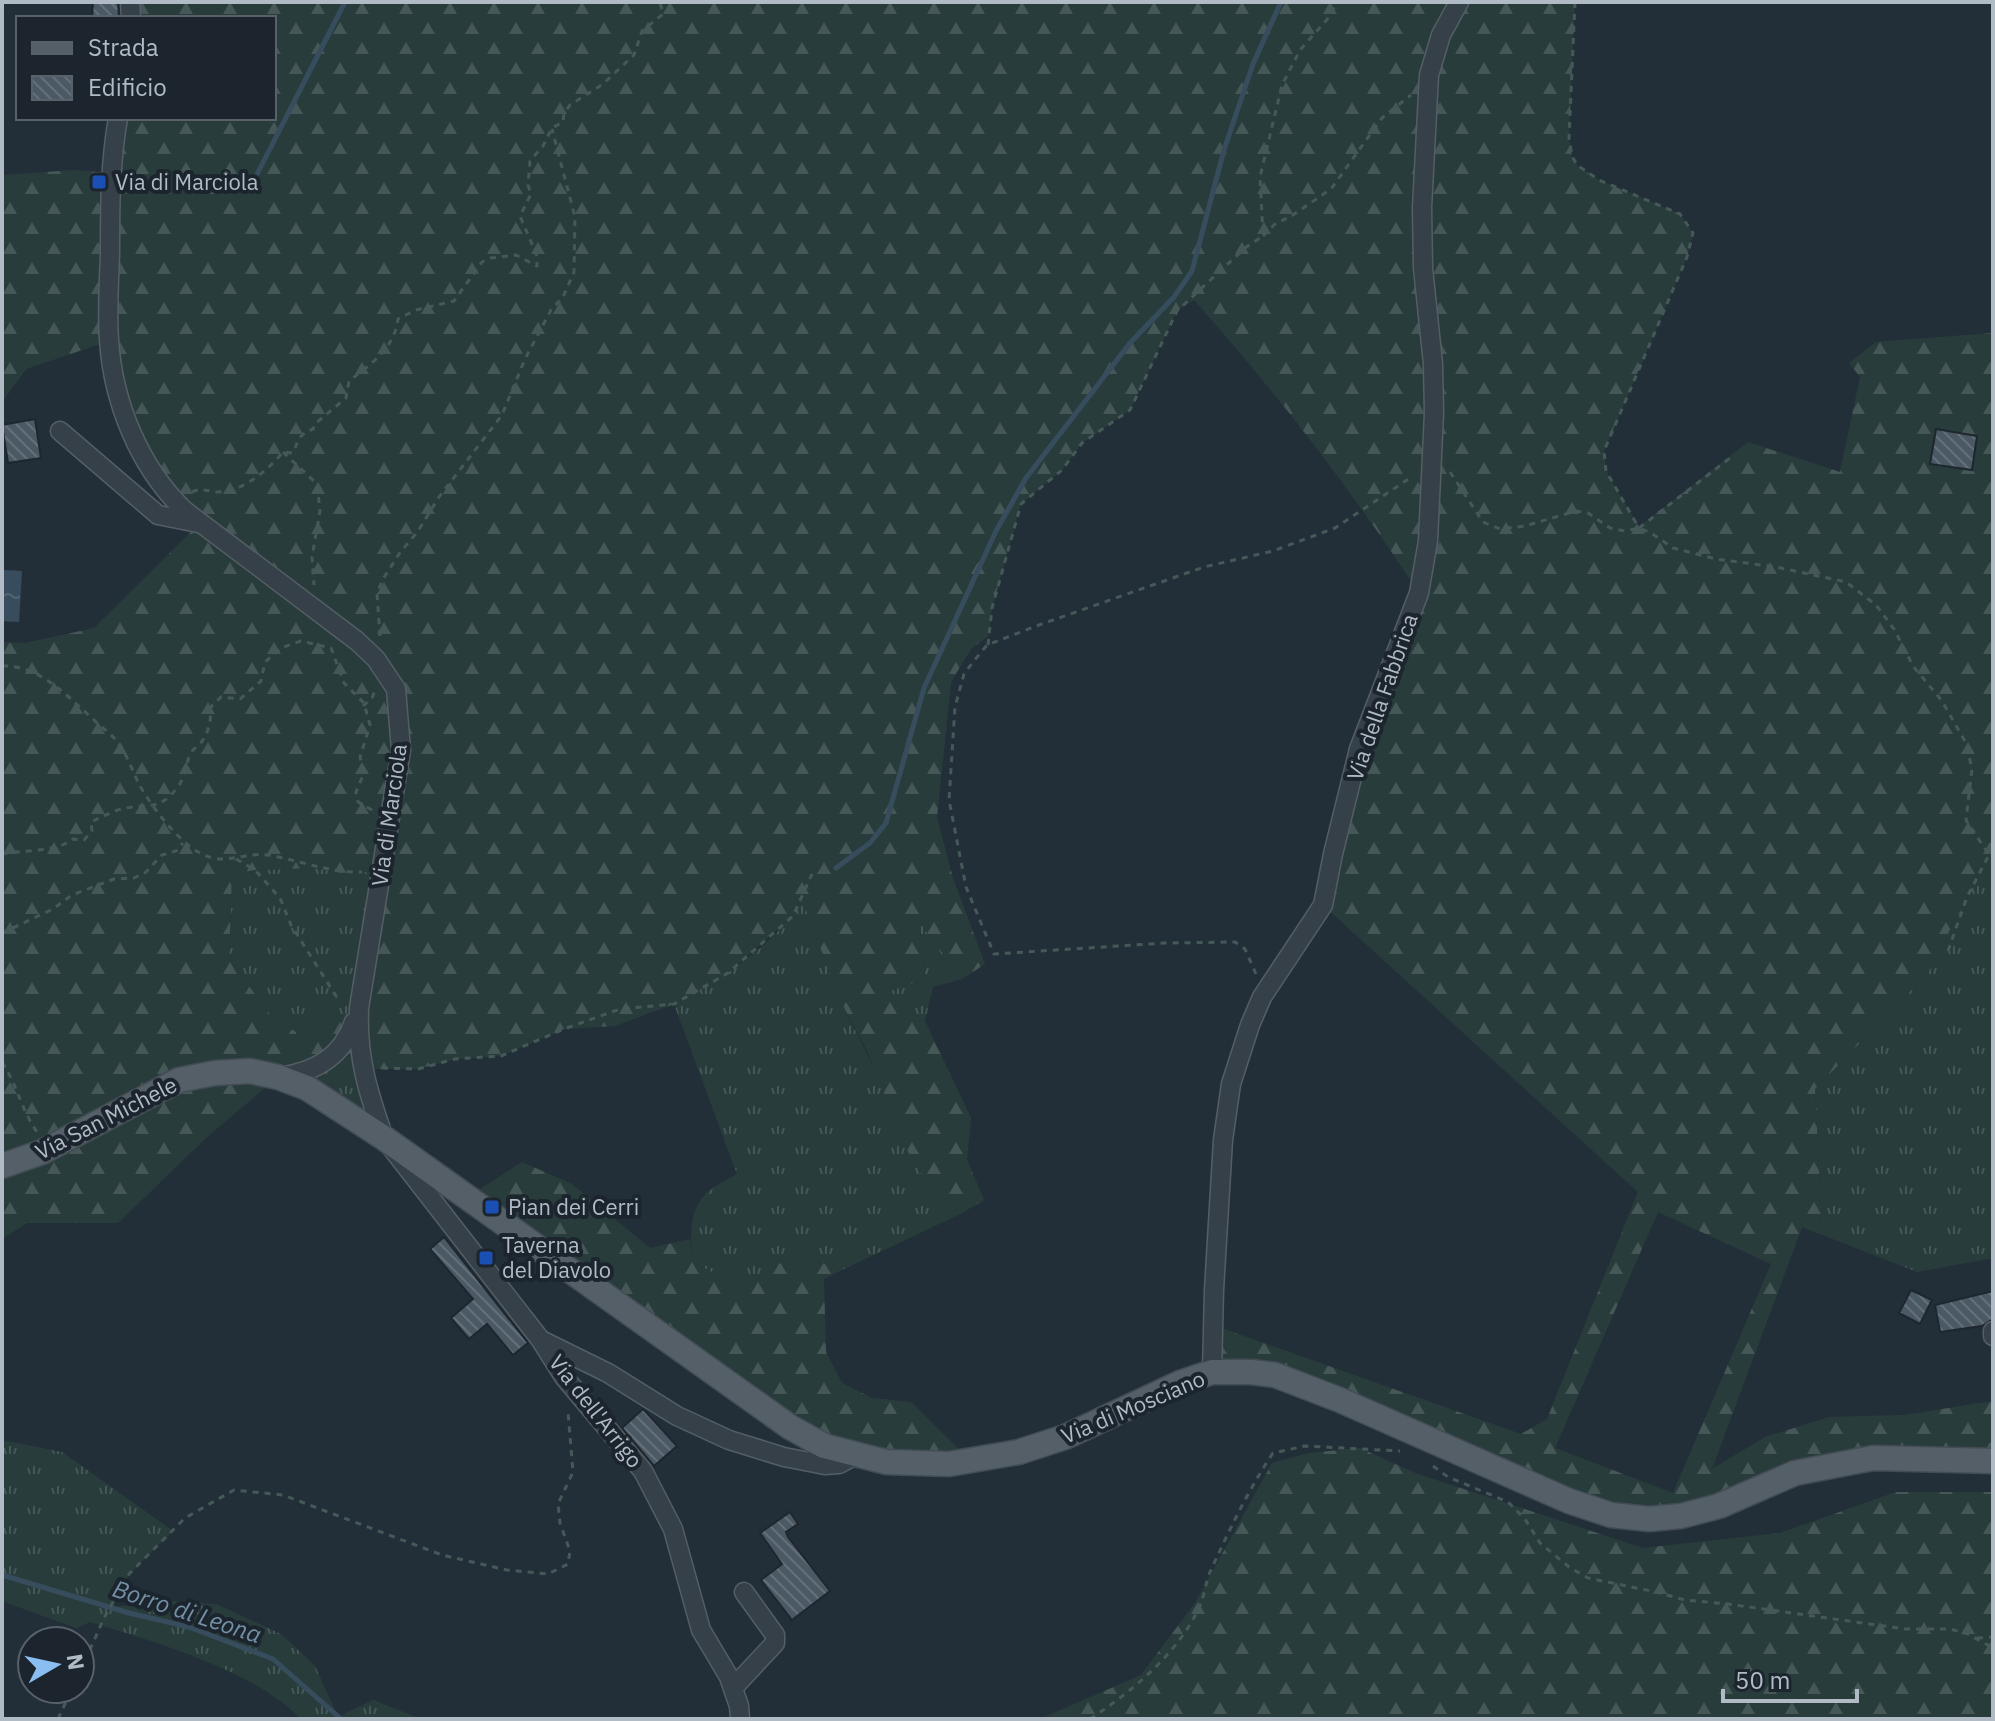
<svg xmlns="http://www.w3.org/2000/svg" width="1995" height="1721" font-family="'IBM Plex Sans',sans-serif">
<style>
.grass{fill:url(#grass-tufts)}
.forest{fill:url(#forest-firs);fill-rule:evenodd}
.water{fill:url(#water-ripples)}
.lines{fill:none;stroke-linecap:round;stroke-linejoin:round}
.stream{stroke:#374d5e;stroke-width:5}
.building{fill:url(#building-back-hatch);stroke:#1e272f;stroke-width:2}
.minor-casing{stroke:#545e66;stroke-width:21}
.major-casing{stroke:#434c55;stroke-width:27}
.path{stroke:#465959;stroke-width:3;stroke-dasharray:6 6;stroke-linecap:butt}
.minor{stroke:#364048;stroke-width:18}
.major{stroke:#545f68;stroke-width:24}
.transit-dot{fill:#1a4fb4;stroke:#1c252d;stroke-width:3}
.labels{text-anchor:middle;stroke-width:8;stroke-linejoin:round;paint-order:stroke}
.poi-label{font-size:22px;fill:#b1bbc5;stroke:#1c252d;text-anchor:start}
.street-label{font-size:22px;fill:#b1bbc5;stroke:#1c252d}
.water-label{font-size:24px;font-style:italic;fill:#7390a6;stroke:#1c252d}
</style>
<defs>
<pattern id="grass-tufts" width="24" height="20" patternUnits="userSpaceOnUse" patternTransform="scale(2)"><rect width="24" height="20" fill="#283d3b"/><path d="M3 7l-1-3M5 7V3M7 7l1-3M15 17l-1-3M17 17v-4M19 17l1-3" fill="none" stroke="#455756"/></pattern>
<pattern id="forest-firs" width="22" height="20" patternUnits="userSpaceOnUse" patternTransform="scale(2)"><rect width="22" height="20" fill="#283d3b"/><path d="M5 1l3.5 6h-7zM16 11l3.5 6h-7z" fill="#455756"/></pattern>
<pattern id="water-ripples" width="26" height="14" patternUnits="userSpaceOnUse" patternTransform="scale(2)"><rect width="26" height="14" fill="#374d5e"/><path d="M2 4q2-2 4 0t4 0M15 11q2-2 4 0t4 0" fill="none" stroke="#526574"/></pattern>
<pattern id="building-back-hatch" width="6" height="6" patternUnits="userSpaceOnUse" patternTransform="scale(2)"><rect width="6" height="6" fill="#4b5964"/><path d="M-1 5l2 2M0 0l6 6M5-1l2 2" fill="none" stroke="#636f79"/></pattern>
</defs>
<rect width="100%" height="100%" fill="#232f38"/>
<path class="grass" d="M1993 853V1258L1917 1272 1820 1234 1821 1209 1815 1089 1928 973 1988 855Z
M314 868 341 873 382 871 359 1008 384 1138 278 1077 358 1009 326 1022 295 1041 296 1032 273 1019 229 960 232 874 255 870Z
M802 898 840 1000 936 1192 960 1214 840 1271C790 1246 791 1257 748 1286L722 1278 694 1262C690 1240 688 1213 705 1195 713 1186 727 1180 737 1174L674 1004C721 978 776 947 802 898Z
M919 920 962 979 933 987 925 1021 887 992 925 979Z
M2 1440 62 1452 173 1531 129 1574 112 1607 170 1601 216 1604 281 1634 315 1666 338 1717 373 1700 421 1719H301C254 1670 155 1642 90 1622L76 1628 2 1601Z"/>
<path class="forest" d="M130 2H1575L1569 138 1572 156 1577 165 1599 180 1680 214 1693 233 1687 257 1604 451 1606 471 1639 527 1748 442 1840 472 1860 377 1849 363 1876 342 1993 333V853L1988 855 1928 973 1815 1089 1821 1209 1820 1234 1802 1227 1712 1469 1765 1437 1829 1417 1904 1415 1993 1401V1461L1873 1458 1719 1506 1611 1515 1340 1400 1212 1372 1213 1325 1521 1434 1547 1419 1638 1192 1323 905 1333 854 1419 593C1351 489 1276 392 1194 300L1177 311 1130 410 1082 443 1062 470 1021 504 992 608 989 635 971 649 951 682 937 818 953 878 985 964 962 979 919 922 925 979 888 992 925 1021 971 1118 967 1160 984 1200 960 1214 936 1192 911 1159 867 1051 840 1000 802 899 793 916 728 973 674 1004 615 1026 564 1029 501 1056 455 1059 418 1069H363L358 1041 278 1077 207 1137 118 1223H27L2 1239V642L25 643 94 628 200 523 137 449 109 341 26 369 2 402V175L74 170 110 173 118 118H274V18H131ZM314 868 341 873 382 871 359 1008 326 1022 296 1040V1032L273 1018 229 960 232 874 255 870ZM1658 1212 1771 1264 1673 1493 1555 1448Z
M522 1162 572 1184 650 1248 690 1239 694 1262 722 1278 748 1286C791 1257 790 1246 840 1271L824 1279 826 1352 842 1383 872 1398 911 1402 971 1461 824 1446 468 1197Z
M1360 1448 1415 1473 1643 1548 1780 1533 1896 1492H1993V1719H1040L1141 1675 1195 1603 1272 1463 1309 1453Z"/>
<path class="water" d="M2 570 22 571 19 622 2 621Z"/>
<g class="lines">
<path class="stream" d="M251 186 345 2
M836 868 870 843 886 823 924 688 996 531 1026 478 1130 343 1174 297 1192 271 1224 150 1253 64 1281 2
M2 1575 129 1613 189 1627 273 1659 341 1719"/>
</g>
<path class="building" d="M93 2H118L119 18H92Z
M35 419 41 458 8 463 2 425Z
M1936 429 1977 436 1972 470 1930 464Z
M444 1237 528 1343 513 1355 487 1324 469 1339 451 1318 473 1299 430 1249Z
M1911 1290 1932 1300 1920 1324 1899 1313Z
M1993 1291V1319L1982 1326 1940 1332 1935 1305Z
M643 1409 677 1446 654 1466 622 1428Z
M790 1512 798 1524 786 1532 788 1537 830 1591 792 1620 761 1580 782 1564 760 1533Z"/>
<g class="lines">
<g class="minor-casing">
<path id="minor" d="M130 2 131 18
M118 118C110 163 110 207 110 253 109 282 107 311 109 340 113 402 139 467 185 511L357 641 376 659 396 689 401 750 359 1008C357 1058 368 1092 384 1138L540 1339 564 1377 643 1471 673 1529 701 1630 729 1677 739 1706 740 1719
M60 431 158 515 198 523
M280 1077C315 1072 342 1057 354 1022
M1993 1331V1336
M543 1341 608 1373 677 1416 729 1440 784 1457 825 1465 839 1464 856 1455
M1212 1372 1214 1290 1223 1140 1231 1084 1250 1025 1262 997 1323 905 1333 854 1359 749 1419 593 1428 541 1434 413 1433 364 1423 268 1422 208 1429 75 1441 35 1459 2
M733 1688 775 1643V1635L744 1592"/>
</g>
<g class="major-casing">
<path id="major" d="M2 1166 42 1152 179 1080 215 1073 250 1071 278 1077 307 1088 384 1138 790 1427 824 1446 886 1462 949 1464 1019 1452 1065 1437 1180 1383 1212 1372H1251L1275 1375 1340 1400 1569 1501 1611 1515 1649 1519 1681 1516 1719 1506 1795 1473 1873 1458 1993 1461"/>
</g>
<path class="path" d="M1575 2 1569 138 1572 156 1577 165 1599 180 1680 214 1693 233 1687 257 1604 451 1606 471 1639 528 1730 458
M1263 236 1276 223 1290 217 1331 189 1382 118 1411 95
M283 452 317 484 320 511 312 557 314 585
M1450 472 1483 522 1500 529 1525 526 1576 511 1588 513 1610 528 1625 531 1639 528 1651 533 1673 548 1716 559 1776 567 1846 582 1876 605 1894 629 1913 666 1942 701 1966 743 1972 769 1966 820 1989 855
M192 492C202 487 208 492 218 492 243 492 268 470 283 452L292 453 295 450C297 439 302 433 313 429L316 423 346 398 349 381C372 363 394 349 398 319L416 310 454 301 482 262 491 258 516 255 537 266V256L520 216 531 194 528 185 530 161 543 146 552 128 563 122 564 113 570 105 603 84 634 55 642 31 663 14 660 2
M380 636 377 593 383 579 399 554 418 531 439 497 502 415 525 359 551 310 563 297 574 272 575 217 552 129
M988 645 992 608 1021 504 1062 470 1082 443 1130 410 1177 311 1245 248 1263 236 1260 177 1282 85 1300 50 1331 15 1336 2
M2 666C40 665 67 696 94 720 101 727 110 733 116 740 126 752 132 770 139 784 150 805 180 844 202 854 225 866 243 852 267 855 300 860 328 873 362 872
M363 706 372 698 375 690
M2 854C22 850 58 852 73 839L84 840 92 831 91 822C102 817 114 810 126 808 149 804 160 810 177 788 186 777 185 764 191 753 193 749 197 747 200 744 208 734 212 721 210 708L221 697 240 699 261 681 265 662 281 648 301 641 331 648 344 683 364 703 370 725 360 757 364 773 356 792 358 802 372 810
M236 859 255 870 280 898 291 925 336 996 342 998
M2 933 53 909 72 895 114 879 134 878 146 872 162 855 176 851 183 843
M1948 951 1967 897 1989 855 1993 853
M1256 974 1245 949 1235 942 1165 943 994 954 966 887 949 800 955 707 964 674 973 662 987 645 1039 625 1204 567 1273 551 1335 528 1413 476
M2 1062C17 1085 22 1111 37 1132
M382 1068 418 1069 455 1059 501 1056 564 1029 620 1009 674 1004 728 973 793 916 812 874
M1433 1466 1448 1477 1508 1502 1525 1519 1540 1543 1569 1567 1588 1578 1656 1592 1685 1600 1728 1604 1905 1629H1950L1968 1634 1993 1648
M1977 1638 1993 1637
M80 1672 104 1618 129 1574 185 1518 234 1490 283 1495 442 1555 507 1570 548 1574 568 1564 570 1551 560 1523 558 1504 573 1472 568 1412
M58 1719 72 1689
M1090 1719C1131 1692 1174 1657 1197 1612 1204 1600 1205 1584 1210 1572 1229 1531 1248 1490 1273 1453L1305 1446 1400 1451"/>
<use href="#minor" class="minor"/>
<use href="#major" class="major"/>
</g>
<g class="transit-dot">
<rect x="91" y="174" width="16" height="16" rx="4"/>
<rect x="484" y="1199" width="16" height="16" rx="4"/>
<rect x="478" y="1250" width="16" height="16" rx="4"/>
</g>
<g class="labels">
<g class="poi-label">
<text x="115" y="190">Via di Marciola</text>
<text x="508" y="1215">Pian dei Cerri</text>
<text x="502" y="1253">Taverna<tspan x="502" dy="25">del Diavolo</tspan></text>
</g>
<g class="street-label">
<text transform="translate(1382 697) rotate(-71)" y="8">Via della Fabbrica</text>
<text transform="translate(389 815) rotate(-82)" y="8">Via di Marciola</text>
<text transform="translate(106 1118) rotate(-27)" y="8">Via San Michele</text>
<text transform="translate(1133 1407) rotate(-23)" y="8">Via di Mosciano</text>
<text transform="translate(596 1411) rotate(52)" y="8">Via dell'Arrigo</text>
</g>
<g class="water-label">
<text transform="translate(187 1612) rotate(18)" y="8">Borro di Leona</text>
</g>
</g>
<rect width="1995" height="1721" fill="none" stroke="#b1bbc5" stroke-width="8"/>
<rect x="16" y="16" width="260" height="104" fill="#1c252d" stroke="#58616a" stroke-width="2"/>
<rect x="32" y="42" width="40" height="12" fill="#545f68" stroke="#58616a" stroke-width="2"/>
<text x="88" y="56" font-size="24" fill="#b1bbc5">Strada</text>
<rect x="32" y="76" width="40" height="24" fill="url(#building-back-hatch)" stroke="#58616a" stroke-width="2"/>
<text x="88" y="96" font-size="24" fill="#b1bbc5">Edificio</text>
<g transform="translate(56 1665) rotate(81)"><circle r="38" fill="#1c252d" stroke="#58616a" stroke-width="2"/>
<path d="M0-6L14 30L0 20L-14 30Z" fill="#8bbef0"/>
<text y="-12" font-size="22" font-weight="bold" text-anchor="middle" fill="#b1bbc5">N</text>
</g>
<path d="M1723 1689v12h134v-12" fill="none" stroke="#b1bbc5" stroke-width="4"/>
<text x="1735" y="1689" font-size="24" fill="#b1bbc5" stroke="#1c252d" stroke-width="6" paint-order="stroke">50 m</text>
</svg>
